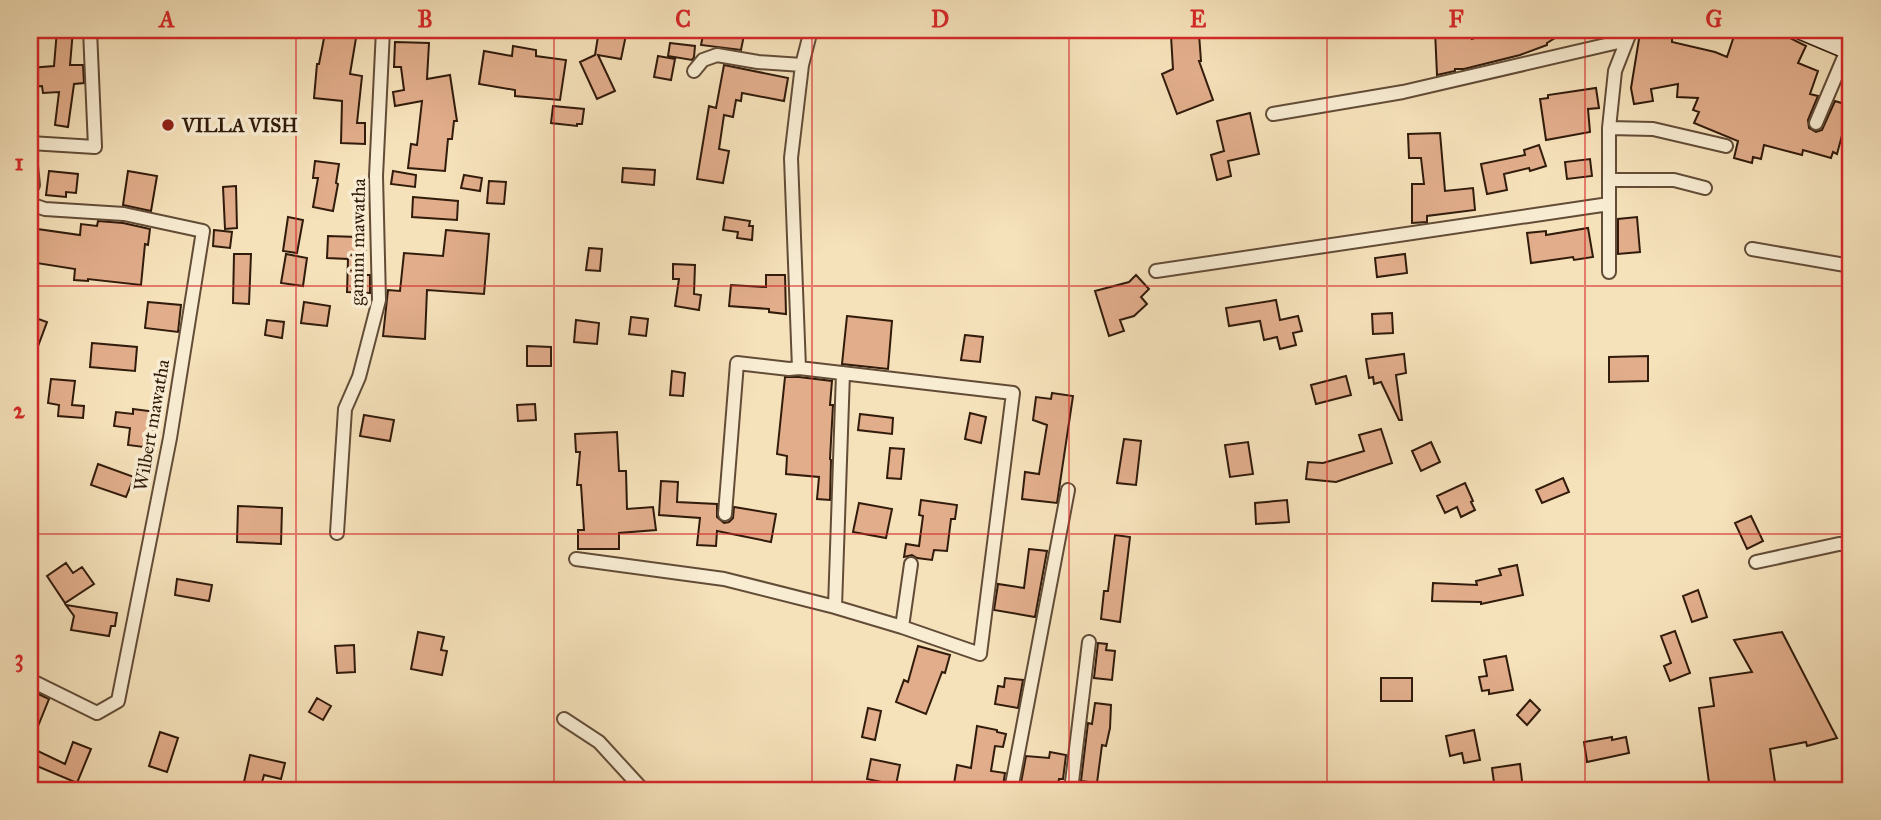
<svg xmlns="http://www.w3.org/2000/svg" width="1881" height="820" font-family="'IM FELL Great Primer',serif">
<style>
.building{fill:#e1ad8b;stroke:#311b0b;stroke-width:2}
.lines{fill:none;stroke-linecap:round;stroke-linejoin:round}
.street-casing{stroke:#624c37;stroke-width:16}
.secondary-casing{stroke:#311b0b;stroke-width:21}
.street{stroke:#f8ecd2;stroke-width:12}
.secondary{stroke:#f8ecd2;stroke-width:18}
.grid{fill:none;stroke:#d62828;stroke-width:2;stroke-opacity:0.55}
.poi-dot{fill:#8f2418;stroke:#f8ecd2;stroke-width:2.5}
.labels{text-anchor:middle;stroke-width:7;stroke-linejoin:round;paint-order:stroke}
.poi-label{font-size:19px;font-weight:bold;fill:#311b0b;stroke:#f8ecd2;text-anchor:start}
.street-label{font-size:19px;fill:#311b0b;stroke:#f8ecd2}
.neatline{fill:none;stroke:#d62828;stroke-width:2.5}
.grid-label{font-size:23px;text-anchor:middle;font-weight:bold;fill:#d62828}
</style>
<rect width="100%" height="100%" fill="#f5e1ba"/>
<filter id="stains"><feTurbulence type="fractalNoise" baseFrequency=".00286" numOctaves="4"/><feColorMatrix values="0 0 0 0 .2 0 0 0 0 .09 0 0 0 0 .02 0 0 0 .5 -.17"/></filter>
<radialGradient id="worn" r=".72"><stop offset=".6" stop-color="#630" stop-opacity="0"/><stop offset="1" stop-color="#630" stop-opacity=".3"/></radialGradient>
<path class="building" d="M57 30H73L70 65H83L84 83 74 84 68 127 55 125 59 92 43 93 42 86 30 87V68L54 66Z
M599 30H627L621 59 598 55 615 91 597 99 580 62 595 55Z
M704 30H745L741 50 701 45Z
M1435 30H1464V35H1472V39L1501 30H1568L1547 43V45L1520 55 1464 69H1455V71L1437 75Z
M1736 30H1774L1806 46 1798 63 1818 71 1810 94 1818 96 1808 120 1809 128 1816 132 1822 130 1835 101 1851 106V130L1844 128 1837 154 1833 152 1831 158 1803 150 1802 155 1764 145 1761 159 1753 157 1752 163 1734 158 1738 141 1694 123 1699 112 1693 110 1698 98 1677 97 1678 84 1651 89 1653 101 1634 104 1631 88 1640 33 1672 38V42L1715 52 1727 57Z
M325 33 356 38 350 74 362 76 357 123H365V144L341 143 342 101 314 98 317 64H319Z
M1199 34 1201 61H1199L1213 100 1177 114 1162 74 1173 69 1171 36Z
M395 42 429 43 427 79 450 75 457 121H454L452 139H448L445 171 408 168 411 144 417 145 422 101 395 106 393 92 404 90 401 67H394Z
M670 43 695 46 694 57 692 60 668 56Z
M513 46 536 50V56L566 60 560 100 515 96V90L479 84 484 51 512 56Z
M658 56 675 59 671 80 654 77Z
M724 65 788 78 784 101 742 93 741 101 736 100 733 117 724 115 719 149 729 151 723 183 697 179 709 106 716 108Z
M1596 88 1599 108 1588 109 1590 132 1546 140 1540 99 1548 98V95Z
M553 106 584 109 582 124H577V126L551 123Z
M1250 113 1259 154 1228 161 1231 176 1217 180 1211 155 1224 151 1217 121Z
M1440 133 1445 191 1473 188 1475 210 1427 216V222L1412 223V184H1424L1421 158H1409L1408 134Z
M1539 145 1546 166 1530 171 1529 168 1504 174 1507 190 1487 194 1481 164 1525 155 1524 150Z
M1590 159 1592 176 1567 179 1565 162Z
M315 161 339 164 336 183 338 184 333 211 313 207 318 178H313Z
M623 168 655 170 654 185 622 182Z
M49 171 78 174 76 193 66 192V197L46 195Z
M128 171 157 176 151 211 123 205Z
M393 171 416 175 415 187 391 184Z
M464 175 482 178 480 191 461 188Z
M489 181 506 182 504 204 487 203Z
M236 186 237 228 225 229 223 187Z
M413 197 458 201 457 220 412 217Z
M288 217 303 220 297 253 283 251Z
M725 217 750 221 749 226H753L752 240 737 238 738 232 723 230Z
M1637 217 1640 252 1618 254V219Z
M98 221 123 223 150 229 148 245 145 244 141 285 88 279V281L74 280 75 269 30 262V228L80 235 81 224 97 226Z
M1588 228 1593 257 1574 260 1573 257 1531 263 1527 233 1546 231V235Z
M214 230 232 232 230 248 213 246Z
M446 230 489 234 484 294 427 290 425 339 383 336 388 290 400 291 404 253 443 256Z
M328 236 358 237V243H366L365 275H370V293L347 292 348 259 327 258Z
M589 248 602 249 600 271 586 270Z
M234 254H251L249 304 233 303Z
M286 254 307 258 303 286 281 283Z
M1405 254 1407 273 1377 277 1375 258Z
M673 264 695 265 694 294 701 295 699 310 675 306 679 279H673Z
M766 275H785L786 314 769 312V309L729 306 731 285 766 287Z
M1136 275 1149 289 1141 297 1147 304 1134 316 1120 320 1124 331 1109 336 1095 291 1129 282Z
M1276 300 1280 320 1298 316 1302 331 1293 333 1296 345 1280 349 1277 337 1264 340 1260 321 1229 326 1226 308Z
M148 302 181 305 178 332 145 328Z
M304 302 330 306 327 326 301 323Z
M1392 313 1393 333 1373 334 1372 314Z
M30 316 47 322 31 365H30Z
M847 316 892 321 888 369 842 364Z
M631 317 648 319 646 336 629 334Z
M267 320 284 322 282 338 265 335Z
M576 320 599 323 597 344 574 342Z
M965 335 983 337 980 362 961 360Z
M92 343 137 347 135 371 90 367Z
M527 346 551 347V366H527Z
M1404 354 1406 373 1396 375 1402 420H1399L1381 382 1374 384 1373 377 1369 378 1366 359Z
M1648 356V381L1609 382V357Z
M672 371 685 373 683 396 670 395Z
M1346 376 1351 395 1316 404 1311 385Z
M785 377H799L832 381 830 405H833L830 459 831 460 830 500 817 499 819 477 786 474 787 456 777 454Z
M51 379 75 381 72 405 84 406 83 418 58 416 59 405 48 403Z
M1052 393 1073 396 1057 503 1022 499 1025 472 1039 474 1047 425 1033 420 1036 397 1051 399Z
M535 404 536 420 518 421 517 405Z
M133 409 157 412 151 448 128 445 130 428 114 426 116 412 133 414Z
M970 413 986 417 981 443 965 439Z
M860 414 893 418 892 434 858 430Z
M364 415 394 420 390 441 360 436Z
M1381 429 1392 463 1336 482 1306 479 1308 462 1323 463 1364 451 1359 435Z
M617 432 619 471H626L627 509 653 507 656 530 619 533V549H578V530H584L581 485H577L580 452H576L575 434Z
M1124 439 1141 441 1136 485 1117 483Z
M1248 442 1253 474 1230 477 1225 445Z
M1431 442 1440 462 1421 471 1412 451Z
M890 448 904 449 901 479 887 478Z
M98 464 134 477 126 497 91 485Z
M1563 478 1569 492 1542 503 1536 490Z
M661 481 678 482 677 502 717 504V517L724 523 729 522 733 518 734 507 776 514 771 542 717 531 716 546 697 545 700 518 659 515Z
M1465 483 1473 501 1471 502 1475 510 1461 517 1457 507 1445 513 1437 496Z
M921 500 957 505 955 519H951L947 551 934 550 932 560 917 558 912 555 904 557 906 544 919 546 923 516 919 515Z
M1287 500 1289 522 1256 524 1255 503Z
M859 503 892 509 886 538 853 532Z
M238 506 282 508 281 544 237 542Z
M1751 516 1763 541 1747 549 1735 523Z
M1115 535 1130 537 1120 622 1101 619 1104 591H1108Z
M1029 549 1047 551 1035 617 994 610 998 584 1024 588Z
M66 563 73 573 82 567 94 584 65 603 47 576Z
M1517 565 1523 595 1481 604V602L1432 601 1433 583 1477 585 1476 581 1501 575 1499 569Z
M177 579 212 585 209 601 175 595Z
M1698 590 1707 617 1692 622 1683 596Z
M66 605 117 613 115 626H111L109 636 71 630 74 616Z
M1675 631 1690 673 1670 681 1664 666 1671 663 1661 636Z
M418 632 444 637 441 650 447 651 442 675 411 669Z
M1782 632 1837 738 1807 746 1806 742 1770 749 1775 782 1710 790 1699 708 1714 706 1710 678 1752 672 1734 640Z
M1098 643 1107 644 1106 650 1115 651 1112 680 1094 678Z
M354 645 355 672 337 673 335 646Z
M918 646 950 655 945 673 942 672 926 714 896 702 904 680 908 682Z
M1506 656 1513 690 1489 694V690L1482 691 1479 677 1487 676 1484 660Z
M1005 678 1023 680 1018 708 995 704 998 686 1004 687Z
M1381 678H1412V701H1381Z
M30 690 49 699 30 746Z
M317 698 331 706 323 720 309 712Z
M1530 700 1540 710 1527 725 1517 715Z
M1095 703 1111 705 1110 728 1106 746 1102 745 1097 783 1081 781 1088 723 1092 724Z
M868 708 881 711 875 740 862 737Z
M977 726 997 730V732L1006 734 1003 747 995 746 991 771 1005 773 1003 786H999L998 790H960L961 785 954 784 957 765 971 768Z
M1474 730 1480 760 1464 763 1462 753 1450 756 1446 736Z
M160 732 178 738 167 772 149 766Z
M1612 737V740L1626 737 1629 753 1587 762 1584 742Z
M73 742 91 749 77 783 32 764 38 751 65 764Z
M1050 752 1066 755 1063 779H1059L1057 790H1031L1020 788 1026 756 1049 758Z
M250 755 285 763 281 779 264 775 261 786 244 782Z
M871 759 900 765 896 785 867 779Z
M1520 764 1523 789 1495 790 1492 768Z"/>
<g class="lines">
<g class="street-casing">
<path id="street" d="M554 30H576
M694 71 703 60 717 55 758 62 802 65
M1273 114 1403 92 1627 40
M1816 123 1847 50
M1609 128 1653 129 1726 146
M30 143 95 147 90 30
M30 156 33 185 30 191
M1611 180H1674L1705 188
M30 204 45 209 124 214 203 231 170 438 118 701 97 713 30 680
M1752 249 1851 266
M1156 271 1609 204
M1609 272V128L1615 71 1631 30
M725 514 737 363 789 369 799 368
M337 533 345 409 359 377 379 300 376 176 383 30
M576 559 724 579 835 607 902 627 980 654 1013 393 799 368 791 158 802 65 811 30
M1756 562 1839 544H1851
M835 607 843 373
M902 627 911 564
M564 719 599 742 643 790
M1011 790 1068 490
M1071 790 1089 642"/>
</g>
<g class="secondary-casing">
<path id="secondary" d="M1801 30 1851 51"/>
</g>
<use href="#street" class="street"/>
<use href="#secondary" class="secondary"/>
</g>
<path class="grid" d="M296 30V790M554 30V790M812 30V790M1069 30V790M1327 30V790M1585 30V790M30 286H1851M30 534H1851"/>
<circle class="poi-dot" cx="168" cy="125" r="7"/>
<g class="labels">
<g class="poi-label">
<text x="182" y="132">VILLA VISH</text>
</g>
<g class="street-label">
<text transform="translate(357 242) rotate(-89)" y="7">gamini mawatha</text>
<text transform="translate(151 425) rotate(-80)" y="7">Wilbert mawatha</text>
</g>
</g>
<rect width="1881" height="820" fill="none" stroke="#f5e1ba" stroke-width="77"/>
<rect x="38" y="38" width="1804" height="744" class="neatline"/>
<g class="grid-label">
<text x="167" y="27">A</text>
<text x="425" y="27">B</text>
<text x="683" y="27">C</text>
<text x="940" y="27">D</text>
<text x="1198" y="27">E</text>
<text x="1456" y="27">F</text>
<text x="1714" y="27">G</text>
<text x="19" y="170">1</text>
<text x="19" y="418">2</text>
<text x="19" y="666">3</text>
</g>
<rect width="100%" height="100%" filter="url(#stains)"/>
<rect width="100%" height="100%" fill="url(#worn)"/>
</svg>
